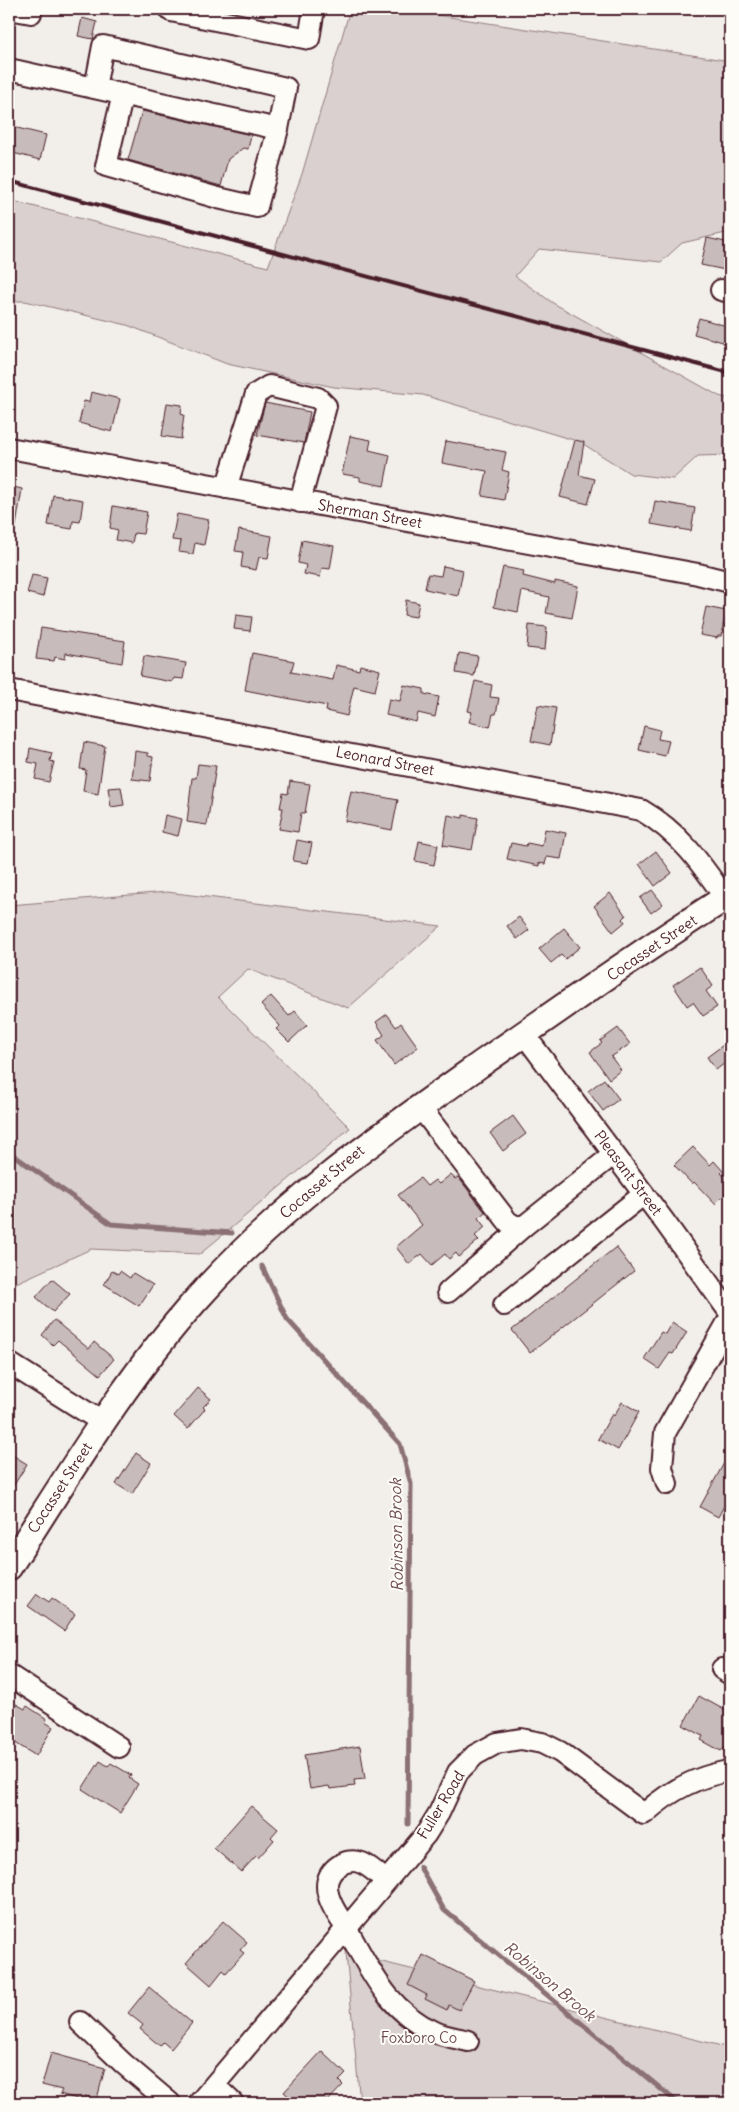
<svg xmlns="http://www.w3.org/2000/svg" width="739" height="2112" font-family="Delius,sans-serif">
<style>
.green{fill:#d9d0cf;stroke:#92787d}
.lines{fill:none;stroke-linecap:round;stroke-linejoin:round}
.stream{stroke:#8b6f75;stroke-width:5}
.building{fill:#c8bbbb;stroke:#4a1f2b}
.minor-casing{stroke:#4a1f2b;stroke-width:24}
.major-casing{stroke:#4a1f2b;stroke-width:29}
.minor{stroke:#fdfcf7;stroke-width:20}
.major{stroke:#fdfcf7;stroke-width:25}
.rail{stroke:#4a1f2b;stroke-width:4}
.labels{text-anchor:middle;stroke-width:4;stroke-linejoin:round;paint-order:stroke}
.street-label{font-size:15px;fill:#4a1f2b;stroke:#fdfcf7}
.park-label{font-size:15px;fill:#6e4b54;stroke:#fdfcf7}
.water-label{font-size:16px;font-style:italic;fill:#704e56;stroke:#fdfcf7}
</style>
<rect width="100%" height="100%" fill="#f2efeb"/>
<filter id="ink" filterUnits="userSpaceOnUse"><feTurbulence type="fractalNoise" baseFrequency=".02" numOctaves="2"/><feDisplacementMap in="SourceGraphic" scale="10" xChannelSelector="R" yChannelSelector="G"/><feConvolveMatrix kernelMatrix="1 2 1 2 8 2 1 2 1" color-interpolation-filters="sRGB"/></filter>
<g filter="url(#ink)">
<path class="green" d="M350 9H399L730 61V232L682 243 661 262 539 249 515 276 553 303 719 396 730 399V455L698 456 673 479 631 474 580 442 423 395 334 387 227 364 127 325 25 301H9V200L268 267 302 174Z
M167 892 441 926 348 1008 248 969 218 997 350 1128 200 1254 91 1249 14 1284 9 1282V905Z
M346 1953 730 2048V2103H360Z"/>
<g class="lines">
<path class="stream" d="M9 1152 111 1224 232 1233
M262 1266 287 1319 400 1444 411 1484 408 1824
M420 1867 444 1910 678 2103"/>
</g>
<path class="building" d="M82 18 97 22 93 39 78 36Z
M142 111 251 135 248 149 243 148 228 159 221 186 128 160Z
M9 126 46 135 40 160 9 152Z
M707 238 730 243V271L701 265Z
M699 318 730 327V344L694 334Z
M91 392 120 399 112 432 79 423 84 401 89 402Z
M167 403 182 405 181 414 184 415 181 439 162 436Z
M265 403 310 412 304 443 257 435Z
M350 436 371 440 369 450 390 455 384 486 360 481V477L342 474Z
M575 440 584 442 579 475 595 479 588 504 560 497Z
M446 441 506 452 502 470 509 472 504 500 482 496 487 471 442 463Z
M9 486 22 489 16 526H9Z
M53 495 83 500 80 522 73 521 72 529 48 525Z
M655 501 695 508 691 531 651 524Z
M113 506 147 512 143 534 134 533 132 543 116 540 118 530 110 528Z
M177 514 209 520 204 545 195 543 193 554 179 552 181 541 172 540Z
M239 530 272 536 268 558 259 557 256 570 241 567 243 552 235 551Z
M302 540 334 546 330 569 322 568 320 577 304 574 306 565 298 563Z
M443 566 463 570 458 596 425 589 428 574 441 576Z
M503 567 524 571 523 576 555 584V581L578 586 572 618 546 613 549 597 522 591 518 612 494 607Z
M32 575 47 578 43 597 27 593Z
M406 600 419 603 416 617 404 615Z
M706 607 726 611 721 636H718L717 638 700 635Z
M236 615 252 617 250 631 234 629Z
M529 625 547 627 545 650 527 648Z
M41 628 125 641 122 663 66 653 65 659 55 657 54 661 36 659Z
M252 653 294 661 291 672 333 680 336 665 359 670 360 665 380 670 375 691 354 686 347 716 326 711 327 706 245 690Z
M459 653 478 656 474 676 456 673Z
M144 656 186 663 183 679 174 678 172 682 140 676Z
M475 681 492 685 490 697 499 698 496 714H493L490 727 469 722 472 712 468 711Z
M404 685 424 689V694L439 697 435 717 418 713 416 722 386 715 389 699 400 701Z
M538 705 556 708 550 745 531 741Z
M644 726 660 730 658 739 669 741 665 756 639 750Z
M84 742 105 746 98 794 83 791 86 770 80 769Z
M30 748 52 753 50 761 54 762 49 782 35 779 38 764 28 762Z
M135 751 148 753V756L153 757 150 781 132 779Z
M198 764 216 766 207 825 187 822 192 778H196Z
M290 781 310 784 305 813H301L298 832 279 829 283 808H280L283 793 288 794Z
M121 787 124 805 111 807 108 788Z
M351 791 398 800 392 830 345 821Z
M165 815 182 819 178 836 162 832Z
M448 815 463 818V815L478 818 472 850 443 845Z
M545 829 566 833 561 859 547 857 545 864 539 863V866L507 859 511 843 526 846 527 843 542 846Z
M297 840 312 843 308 863 293 861Z
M419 841 438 845 434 865 415 861Z
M656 851 672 873 655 886 639 864Z
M652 890 663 904 651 913 640 898Z
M610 893 626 916 623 919 625 922 613 932 594 906Z
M519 917 529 930 517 939 507 926Z
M564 928 580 947 565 959 561 955 551 963 539 949Z
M700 967 713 986 706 991 717 1007 703 1016 693 1002 687 1006 673 985Z
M271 996 289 1016 295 1011 307 1025 289 1042 276 1029 280 1026 261 1005Z
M387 1014 396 1027 401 1023 418 1047 394 1065 377 1040 384 1035 376 1022Z
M618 1028 630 1044 611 1057 621 1070 609 1079 590 1052 602 1043 600 1041Z
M730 1040V1059L716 1070 707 1057Z
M604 1079 619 1099 603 1111 588 1091Z
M513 1116 526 1134 503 1151 490 1133Z
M693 1147 710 1165 714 1161 723 1171 721 1173 730 1183V1189L715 1204 694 1182 692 1184 674 1165Z
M451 1174 455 1179 458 1177 485 1212 478 1218 485 1227 475 1236 479 1240 459 1257 456 1253 449 1259 445 1254 432 1265 422 1254 409 1264 396 1247 422 1225 398 1195 420 1178 427 1186 435 1180 439 1184Z
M616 1247 634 1271 530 1353 512 1330Z
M112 1271 118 1274 120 1271 130 1278 133 1273 153 1285 139 1306 104 1284Z
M52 1279 70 1294 53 1312 36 1297Z
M54 1320 89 1349 94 1342 114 1359 100 1375 58 1340 53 1345 42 1335Z
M672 1322 687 1332 673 1354 670 1353 659 1369 644 1359 661 1332 665 1334Z
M198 1388 211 1399 203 1407 205 1409 188 1429 174 1416Z
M622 1402 639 1412 618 1450 598 1439 612 1414 614 1416Z
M730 1452V1495L718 1517 700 1507Z
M9 1453 27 1464 9 1493Z
M136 1453 151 1463 132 1494 116 1484Z
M37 1594 49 1602 52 1598 75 1614 64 1631 28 1606Z
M699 1696 730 1713V1750L724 1747 721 1751 701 1740 703 1736 683 1725Z
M16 1704 25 1709 27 1706 47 1719 45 1722 53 1727 36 1756 9 1739V1715Z
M360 1746 365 1779 354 1780 355 1786 330 1789 329 1786 310 1789 304 1755Z
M100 1761 108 1766 111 1763 131 1775 129 1778 138 1784 120 1813 82 1789Z
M251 1806 278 1829 271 1837 274 1840 258 1858 256 1856 241 1872 214 1848Z
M223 1921 247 1942 240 1950 244 1953 226 1973 223 1970 211 1985 186 1963Z
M423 1955 474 1981 459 2010 449 2005 447 2010 425 1999 427 1995 408 1985Z
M149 1987 192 2023 171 2049 163 2042 160 2046 140 2029 143 2025 128 2013Z
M322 2051 346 2074 339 2081 343 2085 326 2103H296L284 2092Z
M51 2053 105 2068 97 2099 85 2096 84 2101 60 2094 62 2090 42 2085Z"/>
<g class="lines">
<g class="minor-casing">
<path id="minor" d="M9 9 31 13 32 9
M172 9 171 11 309 39 314 9
M9 69 278 129
M95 88 103 46 286 88 278 129 257 207 218 198 106 166 123 94
M721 290 730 292
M9 448 698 574 730 582
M226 488 256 394 269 386 318 398 326 406 300 502
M9 690 641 810C679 832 701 863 725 898
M524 1034 664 1221 730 1313
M420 1107 508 1222 515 1226H524L614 1154
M448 1292 524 1226
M504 1305 644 1194
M9 1363 102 1422
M667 1484 662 1468 665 1433 730 1318
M722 1669 730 1674
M9 1675 119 1747
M386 1881C379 1875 371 1867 362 1863 346 1856 327 1870 327 1886 327 1902 340 1918 348 1931 372 1973 388 2011 435 2032 445 2037 458 2038 468 2041
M80 2022 124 2064 170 2103
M215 2086 233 2103
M199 2103 426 1834 439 1813 458 1772 475 1755 497 1743 521 1739 542 1743 560 1752 644 1814C668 1792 697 1776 730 1771"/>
</g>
<g class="major-casing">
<path id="major" d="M9 1567C68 1476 123 1382 196 1300 280 1205 382 1134 485 1061 566 1005 647 947 730 895"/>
</g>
<use href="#minor" class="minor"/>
<use href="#major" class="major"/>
<path class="rail" d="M9 181 730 373"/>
</g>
</g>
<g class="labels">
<g class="street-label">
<text transform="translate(370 514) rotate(10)" y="5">Sherman Street</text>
<text transform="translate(385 761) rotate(11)" y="5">Leonard Street</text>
<text transform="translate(652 948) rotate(-34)" y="5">Cocasset Street</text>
<text transform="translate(628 1173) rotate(53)" y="5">Pleasant Street</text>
<text transform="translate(322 1182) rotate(-40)" y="5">Cocasset Street</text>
<text transform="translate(60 1488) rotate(-57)" y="5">Cocasset Street</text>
<text transform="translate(441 1805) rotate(-59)" y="5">Fuller Road</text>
</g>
<g class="park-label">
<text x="419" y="2043">Foxboro Co</text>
</g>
<g class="water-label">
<text transform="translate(396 1535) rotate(-91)" y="6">Robinson Brook</text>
<text transform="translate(550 1981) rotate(40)" y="6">Robinson Brook</text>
</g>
</g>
<rect width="739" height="2112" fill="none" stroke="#fdfcf7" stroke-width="30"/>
<rect x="15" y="15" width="709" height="2082" fill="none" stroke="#4a1f2b" stroke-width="2" filter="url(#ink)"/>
</svg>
